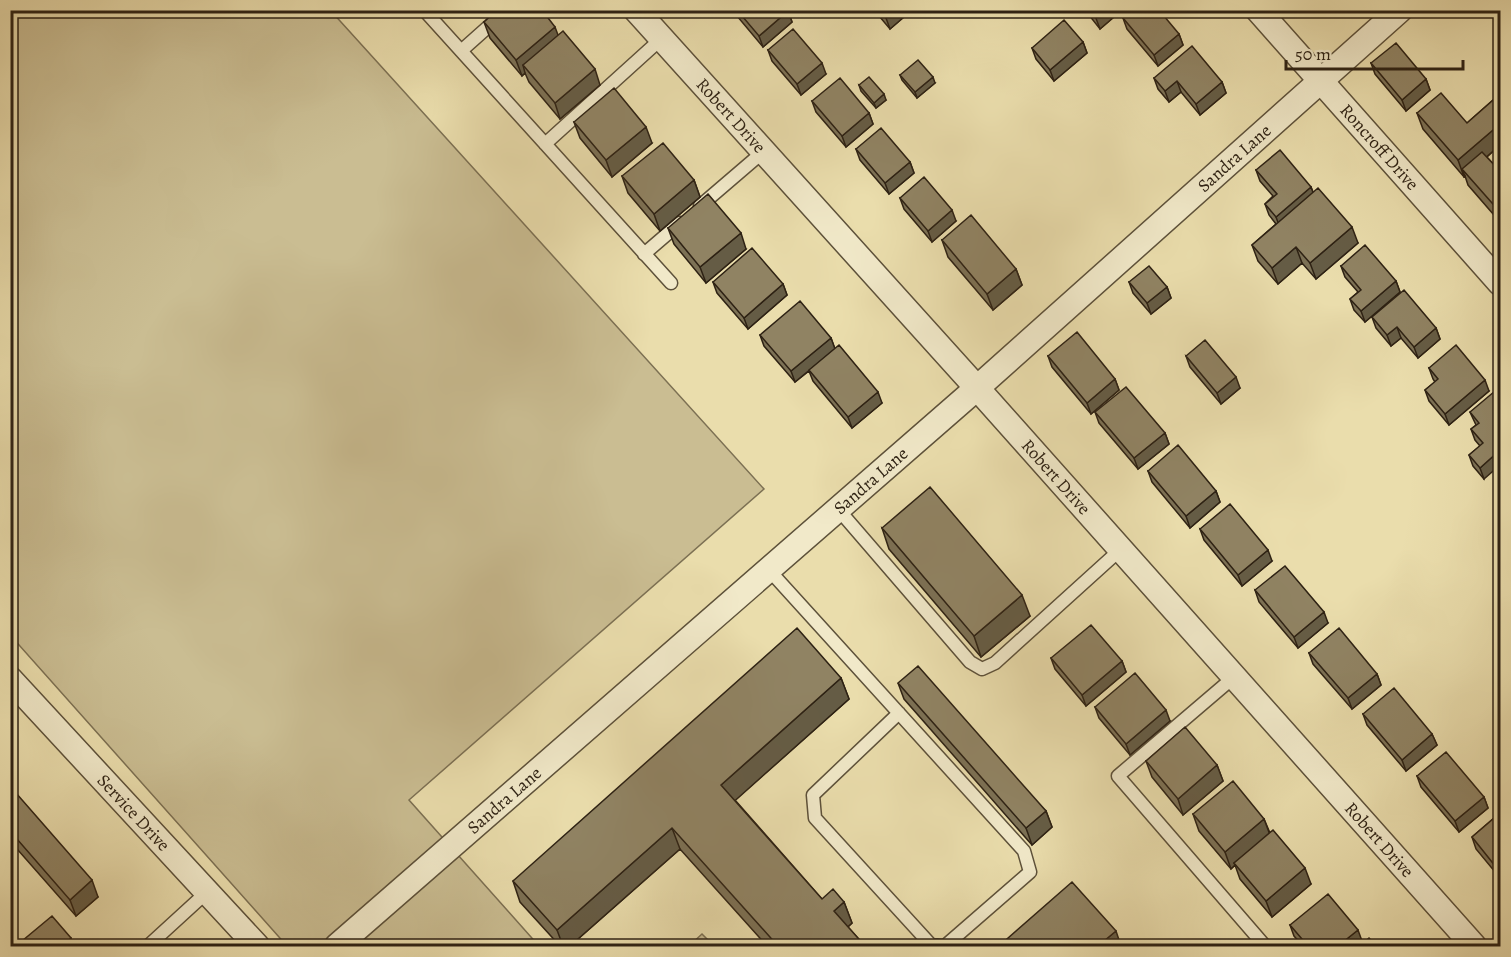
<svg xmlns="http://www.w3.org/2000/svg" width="1511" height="957" font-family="Alegreya,serif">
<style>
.green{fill:#cabd92;stroke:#7c7053;stroke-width:1.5}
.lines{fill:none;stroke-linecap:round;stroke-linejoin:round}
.lane-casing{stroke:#5d513a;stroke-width:15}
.street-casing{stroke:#5d513a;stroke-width:27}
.lane{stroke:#f1e9c9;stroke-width:12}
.street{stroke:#f1e9c9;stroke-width:24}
.wall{fill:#7c7155;stroke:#2e2214;stroke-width:1.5}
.shaded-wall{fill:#655c45;stroke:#2e2214;stroke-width:1.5}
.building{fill:#908363;stroke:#2e2214;stroke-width:1.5}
.labels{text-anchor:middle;stroke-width:4.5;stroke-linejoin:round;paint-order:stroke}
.street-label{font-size:18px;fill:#2e2214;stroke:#f1e9c9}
</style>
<rect width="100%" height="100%" fill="#eaddac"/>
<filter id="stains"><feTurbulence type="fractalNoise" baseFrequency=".00333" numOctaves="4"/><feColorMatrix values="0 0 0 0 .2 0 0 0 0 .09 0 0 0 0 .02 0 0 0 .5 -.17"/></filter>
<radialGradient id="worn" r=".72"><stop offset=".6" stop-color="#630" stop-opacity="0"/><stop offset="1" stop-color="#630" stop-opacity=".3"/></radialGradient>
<path class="green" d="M10 11H331L764 489 409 800 539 946H287L11 636Z
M702 934 714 946H689Z"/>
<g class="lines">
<g class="lane-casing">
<path id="lane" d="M424 10 671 283
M461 51 507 10
M545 144 661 39
M700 206 763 152
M644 254 680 223
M838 509 970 662 982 669 995 663 1121 549
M769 570 1024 851 1030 872 945 946
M1234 677 1118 776 1265 946
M899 713 813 795 815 818 931 945 942 946
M148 946 207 892"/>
</g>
<g class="street-casing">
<g id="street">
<path id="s1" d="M636 10 977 388 1474 946"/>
<path id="s2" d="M1258 10 1500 283"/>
<path id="s3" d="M10 679 257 946"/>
<path id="s4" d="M337 946 977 388 1400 10"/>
</g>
</g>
<use href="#lane" class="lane"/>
<use href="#street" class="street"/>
</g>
<path class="wall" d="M732 10H788L792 22 763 47Z
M874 10H912L890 29Z
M1085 10H1122L1100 29Z
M1123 18 1179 34 1183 45 1158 66 1127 29Z
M484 22 558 35 600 85 560 119 529 82 525 73 522 76 490 38Z
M1083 42 1087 53 1054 81 1036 59 1032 48Z
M768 50 826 74 801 95 772 61Z
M1371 63 1426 79 1430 90 1406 111 1375 74Z
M900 75 935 83 917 98 902 80Z
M1154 78 1222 82 1226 93 1200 115 1181 92 1169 102 1158 89Z
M859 85 886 100 876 108 861 91Z
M1500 94V145L1487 157 1496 167 1500 163V222L1468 185 1465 176 1464 177 1423 129 1417 113 1467 123Z
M812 101 869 113 873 124 846 147 816 112Z
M574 122 652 143 612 177 580 138Z
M856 149 910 162 914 173 889 194 860 160Z
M1256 170 1311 187 1313 192 1358 243 1316 279 1302 263 1278 284 1258 261 1252 245 1276 224 1269 215 1265 204 1273 196 1260 181Z
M622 176 694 180 700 197 660 231 628 193Z
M900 198 956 221 932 242 904 209Z
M668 228 746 249 706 283 674 244Z
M942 240 1016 269 1022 285 993 310 948 257Z
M1341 266 1396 281 1400 292 1365 322 1354 310 1350 299 1358 292 1345 277Z
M713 282 783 284 787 295 748 329 717 293Z
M1129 282 1167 287 1171 298 1151 314 1133 293Z
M1372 317 1436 328 1440 339 1418 358 1401 338 1391 346 1376 328Z
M760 335 831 338 835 349 882 403 852 428 813 381 809 371 795 382 764 346Z
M1048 356 1115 379 1119 390 1091 414 1052 367Z
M1186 356 1240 388 1221 404 1190 367Z
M1429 368 1489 391 1449 425 1429 401 1425 390 1435 382 1433 379Z
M1500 398 1484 479 1473 466 1469 455 1480 446 1475 440 1471 429 1476 425 1470 412Z
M1095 412 1165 433 1169 444 1138 469 1099 423Z
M1148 471 1216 491 1220 502 1190 528 1152 482Z
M882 528 1030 616 981 657 889 549Z
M1200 529 1272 561 1242 586 1204 540Z
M1255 590 1328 623 1298 648 1259 602Z
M1309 653 1377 674 1381 685 1352 709 1313 664Z
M1051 658 1122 661 1126 672 1086 706 1055 669Z
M841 678 849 699 735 800 822 899 844 902 852 923 848 927 865 946H767L680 849 570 946H560L520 902 513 881Z
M898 683 1046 811 1052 827 1032 845 904 699Z
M1095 707 1170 721 1130 755 1099 718Z
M1363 714 1432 734 1437 745 1406 771 1367 725Z
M1146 761 1217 765 1223 781 1183 815 1152 777Z
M1417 776 1484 797 1488 808 1459 832 1421 787Z
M10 798 98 897 76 916 10 841Z
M1500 813V878L1476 849 1472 837Z
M1193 814 1264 819 1270 833 1311 884 1272 917 1240 879 1235 865 1231 869 1199 831Z
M1290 925 1362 941 1355 946H1303L1294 936Z"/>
<path class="shaded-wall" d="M468 10H476L470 16Z
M895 10H912L890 29 886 18Z
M1097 10H1122L1100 29 1094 13Z
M788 11 792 22 763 47 759 36Z
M555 27 561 43 523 65 525 73 522 76 516 60Z
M1179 34 1183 45 1158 66 1154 55Z
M1083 42 1087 53 1054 81 1050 70Z
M822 63 826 74 801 95 797 84Z
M595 69 600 85 560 119 555 103Z
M933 77 935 83 917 98 915 92Z
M1426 79 1430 90 1406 111 1402 100Z
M1177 81 1181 92 1169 102 1165 91Z
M1222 82 1226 93 1200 115 1196 104Z
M884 94 886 100 876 108 874 103Z
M869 113 873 124 846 147 842 136Z
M1500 124V145L1467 174 1462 169 1465 176 1464 177 1458 160Z
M646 127 652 143 612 177 606 160Z
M910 162 914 173 889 194 885 183Z
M694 180 700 197 660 231 654 214Z
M1311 187 1315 198 1280 228 1276 217Z
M952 210 956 221 932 242 928 231Z
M1352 227 1358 243 1316 279 1310 263Z
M741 233 746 249 706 283 700 267Z
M1296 247 1302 263 1278 284 1272 268Z
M1016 269 1022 285 993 310 987 294Z
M1396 281 1400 292 1365 322 1361 311Z
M783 284 787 295 748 329 744 318Z
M1167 287 1171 298 1151 314 1147 303Z
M1397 327 1401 338 1391 346 1387 335Z
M1436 328 1440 339 1418 358 1414 347Z
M831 338 835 349 795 382 791 371Z
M1236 377 1240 388 1221 404 1217 393Z
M1115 379 1119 390 1091 414 1087 403Z
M1485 380 1489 391 1449 425 1445 414Z
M878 392 882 403 852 428 848 417Z
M1165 433 1169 444 1138 469 1134 458Z
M1500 450V465L1484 479 1480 468Z
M1216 491 1220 502 1190 528 1186 516Z
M1268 550 1272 561 1242 586 1238 575Z
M1022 595 1030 616 981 657 974 636Z
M1324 612 1328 623 1298 648 1294 637Z
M1122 661 1126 672 1086 706 1082 695Z
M1377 674 1381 685 1352 709 1348 698Z
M841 678 849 699 729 806 721 785Z
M1166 710 1170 721 1130 755 1126 744Z
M1432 734 1437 745 1406 771 1402 760Z
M1217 765 1223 781 1183 815 1178 799Z
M1484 797 1488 808 1459 832 1455 821Z
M1046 811 1052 827 1032 845 1026 828Z
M1264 819 1270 835 1234 863 1235 865 1231 869 1225 852Z
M672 828 680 849 570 946H563L557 930Z
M1305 868 1311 884 1272 917 1266 901Z
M92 880 98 897 76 916 70 900Z
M844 902 852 923 842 932 834 911Z
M1358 930 1362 941 1355 946H1338Z
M1116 931 1121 946H1098Z
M71 938 74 946H62Z"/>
<path class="building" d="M497 10H542L555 27 516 60 484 22Z
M737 10H788V11L759 36Z
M879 10H895L886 18Z
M1132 10H1159L1179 34 1154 55 1123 18Z
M1064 20 1083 42 1050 70 1032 48Z
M793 29 822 63 797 84 768 50Z
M563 31 595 69 555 103 523 65Z
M1396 43 1426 79 1402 100 1371 63Z
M1192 46 1222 82 1196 104 1177 81 1165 91 1154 78Z
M918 60 933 77 915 92 900 75Z
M869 77 884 94 874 103 859 85Z
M840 78 869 113 842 136 812 101Z
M614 88 646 127 606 160 574 122Z
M1441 93 1467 123 1500 94V124L1458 160 1417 113Z
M881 128 910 162 885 183 856 149Z
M663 143 694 180 654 214 622 176Z
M1280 150 1311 187 1276 217 1265 204 1277 194 1256 170Z
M1482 152 1496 167 1500 163V212L1462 169Z
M924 177 952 210 928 231 900 198Z
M1318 188 1352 227 1310 263 1296 247 1272 268 1252 245Z
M708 194 741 233 700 267 668 228Z
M971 215 1016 269 987 294 942 240Z
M1365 245 1396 281 1361 311 1350 299 1361 290 1341 266Z
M752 248 783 284 744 318 713 282Z
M1149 266 1167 287 1147 303 1129 282Z
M1404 290 1436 328 1414 347 1397 327 1387 335 1372 317Z
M800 301 831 338 791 371 760 335Z
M1077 332 1115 379 1087 403 1048 356Z
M1205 340 1236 377 1217 393 1186 356Z
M839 345 878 392 848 417 809 370Z
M1456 345 1485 380 1445 414 1425 390 1438 379 1429 368Z
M1126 387 1165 433 1134 458 1095 412Z
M1495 391 1500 398V450L1480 468 1469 455 1483 443 1471 429 1479 423 1470 412Z
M1178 445 1216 491 1186 516 1148 471Z
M930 487 1022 595 974 636 882 528Z
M1230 504 1268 550 1238 575 1200 529Z
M1285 566 1324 612 1294 637 1255 590Z
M1091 625 1122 661 1082 695 1051 658Z
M797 628 841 678 721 785 822 899 833 889 844 902 834 911 865 946H778L672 828 557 930 513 881Z
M1339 628 1377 674 1348 698 1309 653Z
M918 666 1046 811 1026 828 898 683Z
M1135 673 1166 710 1126 744 1095 707Z
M1394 688 1432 734 1402 760 1363 714Z
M1185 727 1217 765 1178 799 1146 761Z
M1446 752 1484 797 1455 821 1417 776Z
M1233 781 1264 819 1225 852 1193 814Z
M16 793 92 880 70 900 10 831V798Z
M1500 813V872L1472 837Z
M1273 830 1305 868 1266 901 1234 863Z
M1072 882 1116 931 1098 946H999Z
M1328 894 1358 930 1338 946H1308L1290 925Z
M52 916 71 938 62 946H16Z
M1369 938 1376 946H1360Z"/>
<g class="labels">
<g class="street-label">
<text dy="6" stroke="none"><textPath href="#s1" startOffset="142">Robert Drive</textPath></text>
<text dy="6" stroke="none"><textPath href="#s2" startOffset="183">Roncroff Drive</textPath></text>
<text dy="6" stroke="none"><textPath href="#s4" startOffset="1194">Sandra Lane</textPath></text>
<text dy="6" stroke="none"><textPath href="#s1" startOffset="628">Robert Drive</textPath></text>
<text dy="6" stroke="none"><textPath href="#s4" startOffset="708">Sandra Lane</textPath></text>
<text dy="6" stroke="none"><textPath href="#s4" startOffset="222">Sandra Lane</textPath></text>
<text dy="6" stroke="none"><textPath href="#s3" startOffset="182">Service Drive</textPath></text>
<text dy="6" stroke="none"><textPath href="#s1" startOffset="1114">Robert Drive</textPath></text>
</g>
</g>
<rect width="1511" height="957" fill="none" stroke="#eaddac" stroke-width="36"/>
<rect x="12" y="12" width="1487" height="933" fill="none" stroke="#2e2214" stroke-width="3"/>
<rect x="18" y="18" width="1475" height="921" fill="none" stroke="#2e2214" stroke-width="1.5"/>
<path d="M1286 60v9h177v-9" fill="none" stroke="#2e2214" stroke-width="3"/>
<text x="1295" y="60" font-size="18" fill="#2e2214" stroke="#f1e9c9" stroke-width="4.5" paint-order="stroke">50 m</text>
<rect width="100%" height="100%" filter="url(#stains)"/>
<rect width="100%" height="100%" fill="url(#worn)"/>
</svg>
